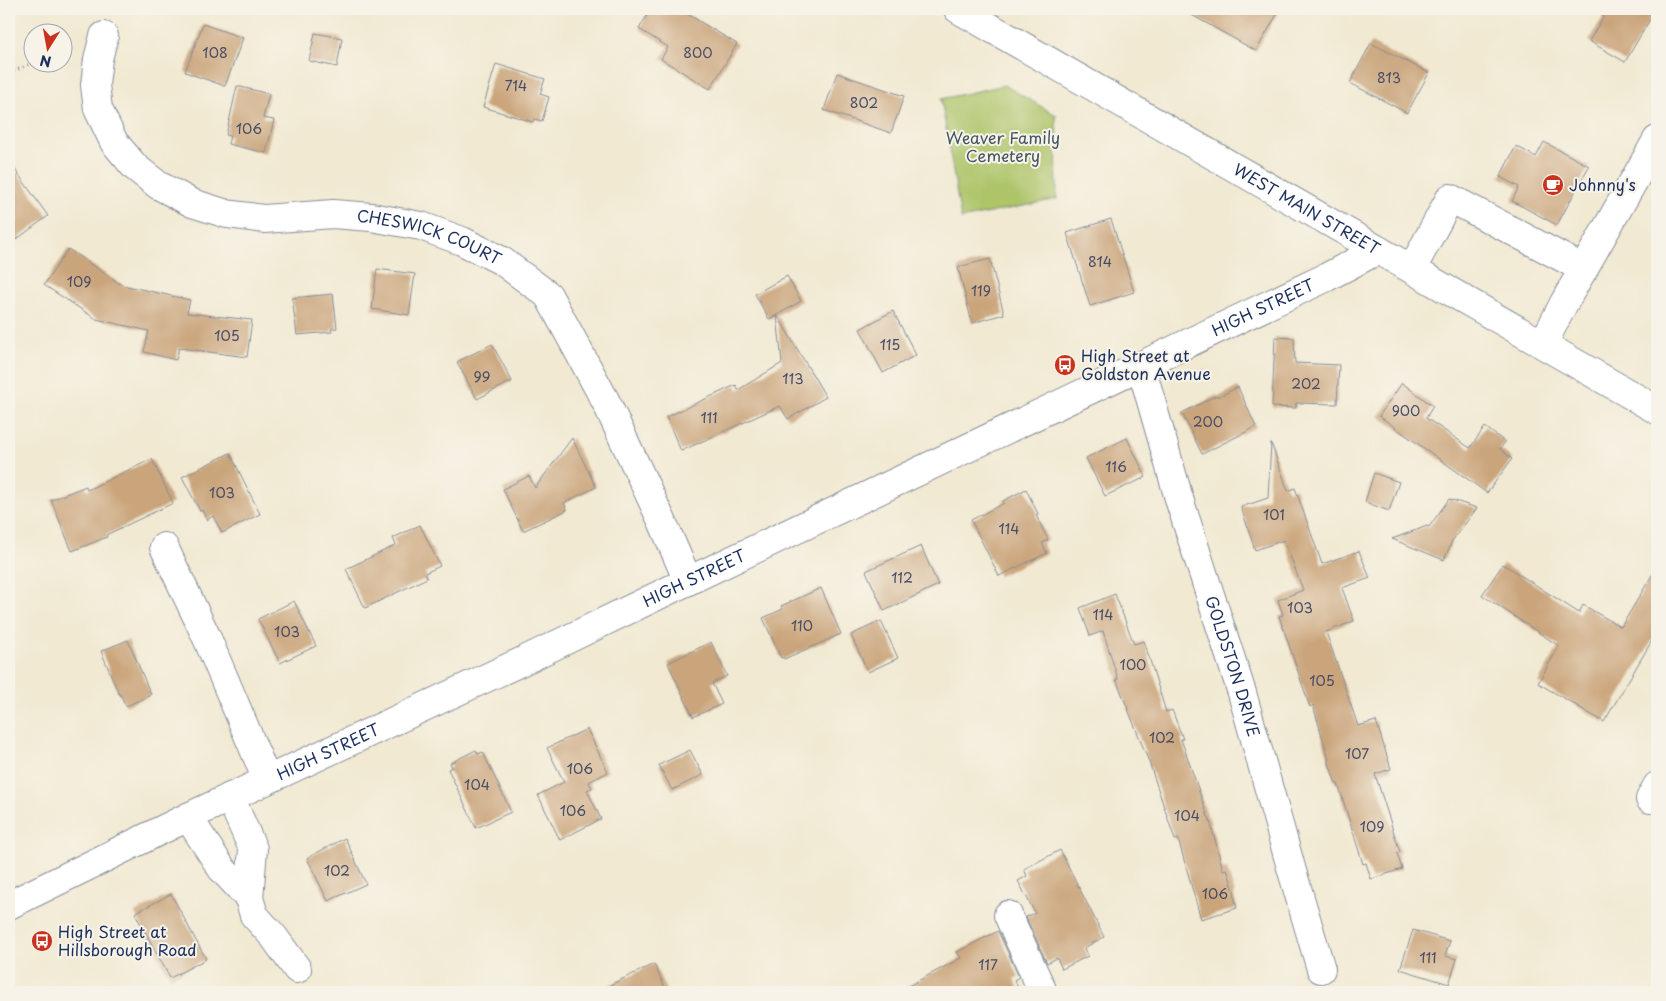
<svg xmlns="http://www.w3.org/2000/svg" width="1666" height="1001" font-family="'Playpen Sans',sans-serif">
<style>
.green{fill:#adc469;stroke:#647a64}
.building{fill:#caa57c}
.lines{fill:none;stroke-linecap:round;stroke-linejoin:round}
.minor-casing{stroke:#868c98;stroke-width:30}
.major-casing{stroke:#868c98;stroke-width:30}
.path{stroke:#868c98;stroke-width:3;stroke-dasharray:1 4;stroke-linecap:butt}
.minor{stroke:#fff;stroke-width:28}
.major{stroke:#fff;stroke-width:28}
.labels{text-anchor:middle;stroke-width:4;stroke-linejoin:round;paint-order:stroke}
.number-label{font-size:14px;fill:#474c66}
.park-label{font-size:16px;fill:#405461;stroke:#f7f3e8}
.poi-label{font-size:16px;fill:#1b2f5e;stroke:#f7f3e8;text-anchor:start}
.street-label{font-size:16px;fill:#1b2f5e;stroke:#f7f3e8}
</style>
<rect width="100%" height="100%" fill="#f7f3e8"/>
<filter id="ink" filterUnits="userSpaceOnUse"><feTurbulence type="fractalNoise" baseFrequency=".02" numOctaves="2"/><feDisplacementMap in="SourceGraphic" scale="10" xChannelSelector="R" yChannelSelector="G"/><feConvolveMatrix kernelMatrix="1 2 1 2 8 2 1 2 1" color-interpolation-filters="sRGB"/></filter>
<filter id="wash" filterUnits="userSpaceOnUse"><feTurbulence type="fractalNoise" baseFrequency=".0096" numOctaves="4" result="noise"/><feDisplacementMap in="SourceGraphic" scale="20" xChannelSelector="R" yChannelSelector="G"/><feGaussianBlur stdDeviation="1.12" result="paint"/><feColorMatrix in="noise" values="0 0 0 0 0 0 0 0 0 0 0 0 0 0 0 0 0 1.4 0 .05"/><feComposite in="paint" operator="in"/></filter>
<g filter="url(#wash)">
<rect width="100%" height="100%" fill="#f1e9d2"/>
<path class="green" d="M1004 85 1056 115 1057 199 961 219 941 99Z"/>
<g id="blocks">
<path class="building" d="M651 9H679L737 44 710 89 661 59 668 47 639 29Z
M1181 9H1280L1256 51Z
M1608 9H1656L1625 62 1589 41Z
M203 24 243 38 225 86 185 72Z
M315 33 342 38 337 67 309 61Z
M1371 43 1429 73 1407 113 1350 83Z
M496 64 545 79 540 94 549 97 542 121 534 119 533 122 483 107Z
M837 73 904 96 891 133 824 110Z
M237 86 269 94 263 118 274 120 266 153 228 144 230 136 226 135Z
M1544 142 1589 166 1557 225 1512 201 1519 187 1500 177 1516 146 1536 157Z
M9 161 48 216 9 245Z
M1111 219 1134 292 1090 306 1067 233Z
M68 249 122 285 190 300 187 313 252 320 247 357 179 348 176 360 144 352 149 331 96 319 44 285Z
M990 259 1004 314 972 323 958 267Z
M377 269 415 274 409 315 372 309Z
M787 276 801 301 777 315 826 397 788 419 780 406 681 451 666 417 736 385 738 390 782 363 777 315 769 319 755 294Z
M333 294 337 328 331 329 332 332 297 335 292 298Z
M893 311 916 355 883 373 860 329Z
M1275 337 1294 338 1295 363 1339 365 1337 404 1296 403V408L1272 407Z
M492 344 512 381 477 399 457 362Z
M1402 383 1433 406 1426 418 1470 448 1485 427 1505 442 1500 449 1512 459 1487 493 1379 416Z
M1238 387 1256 427 1202 454 1182 413 1217 395 1218 397Z
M572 438 596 487 564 503 567 510 523 531 503 489 529 476 535 488Z
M1127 438 1146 477 1105 496 1086 458Z
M1271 443 1288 491 1295 488 1322 564 1359 551 1370 578 1342 588 1354 621 1326 632 1358 726 1376 721 1391 769 1375 774 1400 852 1397 853 1402 869 1371 879 1366 863 1363 864 1338 784H1336L1328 760H1329L1313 705 1310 707 1279 616 1283 615 1278 600 1303 590 1284 540 1255 550 1241 507 1268 498Z
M230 453 260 514 222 533 213 516 207 520 202 510 200 511 182 477Z
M152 459 173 503 106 535 107 537 72 551 51 500 86 486 87 490Z
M1374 473 1399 482 1389 511 1365 502Z
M1026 489 1038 514 1036 515 1048 540 1042 543 1047 553 999 576 971 520 1004 503 1003 501Z
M1449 499 1477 508 1452 541 1444 560 1392 539 1427 526 1429 527Z
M420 525 440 566 425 573 427 578 365 608 346 569 396 545 393 538Z
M921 546 938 585 884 611 866 571Z
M1503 564 1579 613 1583 605 1621 627 1657 567V632L1604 722 1538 683 1559 646 1482 595Z
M821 588 841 634 784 659 783 657 781 658 763 618 783 609 781 606Z
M1115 594 1134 644 1144 641 1166 712 1172 710 1183 739H1181L1208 817H1209L1223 870 1227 869 1235 894 1234 895 1237 908 1201 919 1178 839 1175 840 1149 762 1116 679H1118L1103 631 1090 636 1080 608Z
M294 601 316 646 280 663 258 619Z
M881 621 898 658 868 672 851 635Z
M128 640 151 695 126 706 120 694H119L101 651Z
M711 642 727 676 712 683 722 704 693 717 668 663Z
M587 729 608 772 589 782 592 788 587 790 601 819 560 840 538 795 564 782 547 748Z
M476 750 478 754 483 752 511 812 476 828 448 769 452 767 450 763Z
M690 750 703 775 672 790 659 765Z
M345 838 366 884 328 901 307 858Z
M1060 850 1104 937 1084 948 1088 956 1062 969 1057 958 1047 963 1026 917 1035 913 1018 881 1027 876 1024 869Z
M171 894 206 959 170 978 135 913Z
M1413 930 1450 941 1445 956 1457 959 1449 984 1400 969Z
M998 931 1019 977 1014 980 1021 992H897L961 958 957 952Z
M654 964 667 992H595Z"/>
</g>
</g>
<g filter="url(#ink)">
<use href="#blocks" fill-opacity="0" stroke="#868c98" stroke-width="1"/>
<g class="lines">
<g class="minor-casing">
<g id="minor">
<path id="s1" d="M104 36 98 59 95 85 98 109 114 142 135 167 158 185 192 203 227 214 264 219 333 214 371 217 421 226 462 241 502 261 548 295 606 402 662 521 688 581"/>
<path d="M1412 269 1450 198 1584 269"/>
<path d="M1543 344 1564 303 1657 140"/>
<path id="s2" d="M1141 366 1180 502 1242 693 1292 871 1321 969"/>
<path d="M164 547 207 638 267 780"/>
<path d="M230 797 253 849 249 898 254 915 274 937 297 969"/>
<path d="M1650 799 1657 786"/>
<path d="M188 817 222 869 249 898"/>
<path id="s3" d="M9 905 188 817 529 658 688 581 1327 277 1378 250"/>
<path d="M1008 915 1043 992"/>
</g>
</g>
<g class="major-casing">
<g id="major">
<path id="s4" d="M958 9 1657 410"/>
</g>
</g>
<path class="path" d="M9 73 35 62"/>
<use href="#minor" class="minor"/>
<use href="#major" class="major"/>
</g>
</g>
<defs>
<g id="cafe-disc" transform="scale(1.125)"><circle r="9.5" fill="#c8321e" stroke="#f7f3e8"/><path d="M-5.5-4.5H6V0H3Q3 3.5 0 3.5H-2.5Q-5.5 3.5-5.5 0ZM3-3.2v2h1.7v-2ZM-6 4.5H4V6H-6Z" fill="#fff"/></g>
<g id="bus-disc" transform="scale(1.125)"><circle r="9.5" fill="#c8321e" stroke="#f7f3e8"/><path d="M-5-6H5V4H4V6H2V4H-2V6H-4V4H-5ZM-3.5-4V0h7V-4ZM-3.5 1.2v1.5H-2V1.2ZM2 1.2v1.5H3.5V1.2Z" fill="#fff"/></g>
</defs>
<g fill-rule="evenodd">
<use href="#cafe-disc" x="1553" y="185"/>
<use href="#bus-disc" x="1065" y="365"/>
<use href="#bus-disc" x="42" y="941"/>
</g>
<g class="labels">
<g class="number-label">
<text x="215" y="58">108</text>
<text x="698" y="58">800</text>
<text x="1389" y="83">813</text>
<text x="516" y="91">714</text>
<text x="864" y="108">802</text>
<text x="249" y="134">106</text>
<text x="1100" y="267">814</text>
<text x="79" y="287">109</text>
<text x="981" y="296">119</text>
<text x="227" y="341">105</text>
<text x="890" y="350">115</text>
<text x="482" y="382">99</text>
<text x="793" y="384">113</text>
<text x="1306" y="389">202</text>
<text x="1406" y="416">900</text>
<text x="709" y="423">111</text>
<text x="1208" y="427">200</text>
<text x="1116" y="472">116</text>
<text x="222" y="498">103</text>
<text x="1274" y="520">101</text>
<text x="1009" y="534">114</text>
<text x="902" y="583">112</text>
<text x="1300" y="613">103</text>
<text x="1103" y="620">114</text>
<text x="802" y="631">110</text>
<text x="287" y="637">103</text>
<text x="1133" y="670">100</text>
<text x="1322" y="686">105</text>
<text x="1162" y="743">102</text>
<text x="1357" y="759">107</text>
<text x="580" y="774">106</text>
<text x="477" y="790">104</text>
<text x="573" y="816">106</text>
<text x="1187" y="821">104</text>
<text x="1372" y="832">109</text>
<text x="337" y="876">102</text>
<text x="1215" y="899">106</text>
<text x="1428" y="963">111</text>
<text x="988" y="970">117</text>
</g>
<g class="park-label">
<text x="1003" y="144">Weaver Family<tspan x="1003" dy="18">Cemetery</tspan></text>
</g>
<g class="poi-label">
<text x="1569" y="191">Johnny's</text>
<text x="1081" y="362">High Street at<tspan x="1081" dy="18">Goldston Avenue</tspan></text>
<text x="58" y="938">High Street at<tspan x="58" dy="18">Hillsborough Road</tspan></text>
</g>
<g class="street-label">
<text dy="6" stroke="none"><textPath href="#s4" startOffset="402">WEST MAIN STREET</textPath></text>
<text dy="6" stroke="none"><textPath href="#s1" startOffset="454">CHESWICK COURT</textPath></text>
<text dy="6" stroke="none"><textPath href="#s3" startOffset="1389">HIGH STREET</textPath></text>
<text dy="6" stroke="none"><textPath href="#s3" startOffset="759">HIGH STREET</textPath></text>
<text dy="6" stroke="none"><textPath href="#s2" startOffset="314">GOLDSTON DRIVE</textPath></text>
<text dy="6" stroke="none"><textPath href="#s3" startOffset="354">HIGH STREET</textPath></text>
</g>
</g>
<rect width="1666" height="1001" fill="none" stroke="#f7f3e8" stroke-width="30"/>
<g transform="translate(48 48) rotate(191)"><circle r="24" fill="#f7f3e8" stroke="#9fa5b1"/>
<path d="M0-4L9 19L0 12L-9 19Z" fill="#c8321e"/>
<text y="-8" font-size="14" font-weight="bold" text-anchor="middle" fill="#1b2f5e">N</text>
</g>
</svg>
